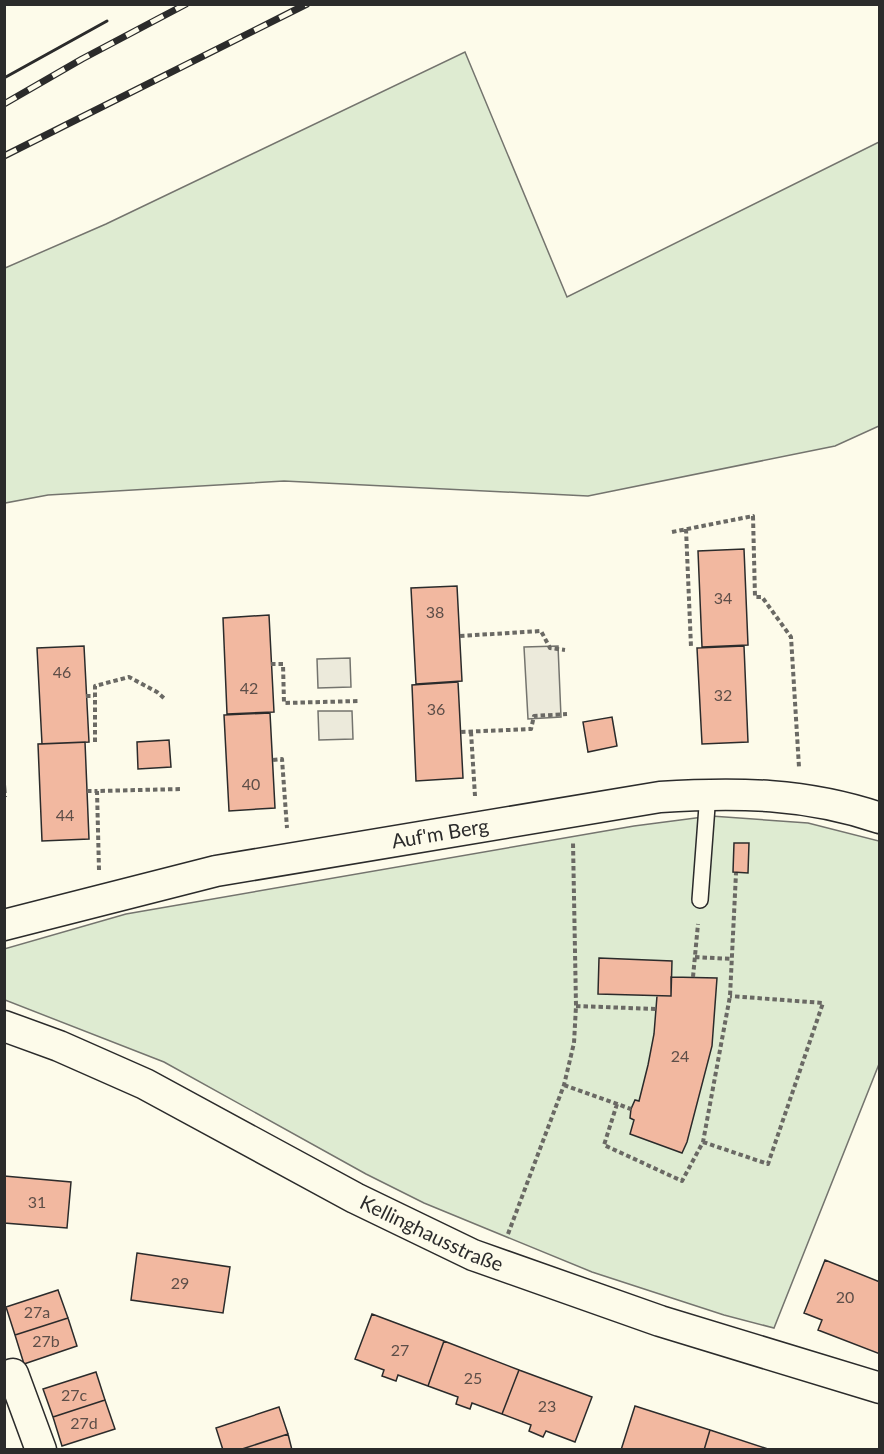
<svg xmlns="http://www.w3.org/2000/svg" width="884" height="1454" font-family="Lato,sans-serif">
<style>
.green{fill:#deebd1;stroke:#74746e;stroke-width:1.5}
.parking{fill:#eceadb;stroke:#74746e;stroke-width:1.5}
.building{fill:#f2b8a0;stroke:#2b2b2b;stroke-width:1.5}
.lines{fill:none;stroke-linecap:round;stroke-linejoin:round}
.service-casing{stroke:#2b2b2b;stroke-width:18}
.minor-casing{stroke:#2b2b2b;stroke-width:33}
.path{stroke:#6a6964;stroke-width:4;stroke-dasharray:4.5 3;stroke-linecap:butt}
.service{stroke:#fdfbea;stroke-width:15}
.minor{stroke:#fdfbea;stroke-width:30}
.rail-casing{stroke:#2b2b2b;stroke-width:7}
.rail{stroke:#fdfbea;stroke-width:4.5;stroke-dasharray:14;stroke-linecap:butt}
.hedge{stroke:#34623c;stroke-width:4.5;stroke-dasharray:3 4.5;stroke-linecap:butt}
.fence{stroke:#2b2b2b;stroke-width:1.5;stroke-dasharray:8 3;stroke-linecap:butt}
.wall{stroke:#2b2b2b;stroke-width:3}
.labels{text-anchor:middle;stroke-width:4.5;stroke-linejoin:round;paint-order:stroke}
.number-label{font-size:16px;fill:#5d4e48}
.street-label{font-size:20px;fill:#2b2b2b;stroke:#fdfbea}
</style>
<rect width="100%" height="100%" fill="#fdfbea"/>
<path class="green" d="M465 52 567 297 879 142V426L835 446 588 496 284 481 48 495 5 503V268L106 224Z
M711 816 808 823 879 841V1064L774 1328 724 1315 592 1272 424 1203 366 1174 164 1062 5 1000 4 949 126 914 634 826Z"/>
<path class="parking" d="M558 646 561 717 528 719 524 647Z
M350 658 351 687 318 688 317 659Z
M318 711H352L353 739 319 740Z"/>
<path class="building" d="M744 549 748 645 702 647 698 551Z
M457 586 462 681 416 684 411 588Z
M269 615 274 712 227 714 223 618Z
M84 646 89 742 42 744 37 648Z
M744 646 748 742 702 744 697 648Z
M458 682 463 778 416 781 412 685Z
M270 713 275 808 229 811 224 715Z
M612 717 617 746 588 752 583 722Z
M169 740 171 767 138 769 137 742Z
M85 742 89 839 42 841 38 744Z
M734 843H749L748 873 733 872Z
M599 958 672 961 671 996 598 994Z
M671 977 717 978 712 1046 687 1142 682 1153 630 1134 634 1120 630 1118 631 1109 635 1100 639 1101 648 1065 654 1034 657 996H671Z
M4 1176 71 1182 67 1228 4 1223Z
M137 1253 230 1267 223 1313 131 1300Z
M825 1260 880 1282V1354L818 1330 822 1320 804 1313Z
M58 1290 68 1318 15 1335 6 1307Z
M372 1314 444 1341 428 1386 398 1375 396 1381 382 1376 384 1370 355 1359Z
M68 1318 77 1346 24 1364 15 1335Z
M444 1341 519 1370 502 1414 472 1403 470 1409 456 1404 458 1397 428 1386Z
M519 1370 592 1397 575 1442 546 1431 543 1437 529 1431 531 1425 502 1414Z
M96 1372 105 1400 53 1417 43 1389Z
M105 1400 115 1429 62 1446 53 1417Z
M635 1406 710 1430 704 1450H621Z
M279 1407 288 1434 239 1450H223L216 1428Z
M710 1430 771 1450H704Z
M288 1434 292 1450H239Z"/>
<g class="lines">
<g class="service-casing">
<path id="service" d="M700 900 708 793"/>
</g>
<g class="minor-casing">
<g id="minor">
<path id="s1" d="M4 925 216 871 660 797C737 792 806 793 880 818"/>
<path id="s2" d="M4 1026 59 1046 145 1084 355 1198 473 1255 660 1321 880 1388"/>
<path d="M4 1377 13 1374 41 1450"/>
</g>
</g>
<path class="path" d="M686 529 691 647
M672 532 753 516 755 597H762L791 637 799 767
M460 636 541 631 550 648 565 650
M271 664H283L284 703 359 701
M86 696H94
M461 732 531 729 534 716 567 714
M471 732 475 796
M95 742V686L129 677 157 692 165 699
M273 760 282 759 287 828
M87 791H97
M99 870 97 791 181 789
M695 957 732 959
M693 977 698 924
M576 1006 656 1009
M564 1085 631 1109
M617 1104 604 1145 682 1181 703 1142 730 996 736 873
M703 1142 768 1164 823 1003 730 996
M508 1234 564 1085 574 1043 576 1006 573 842"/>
<use href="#service" class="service"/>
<use href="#minor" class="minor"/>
<g class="rail-casing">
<path id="rail" d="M4 104 82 59 186 4
M4 156 307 4"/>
</g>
<use href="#rail" class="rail"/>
<path class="hedge" d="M4 797H6"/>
<path class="fence" d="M4 763 6 797"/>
<path class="wall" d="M4 78 107 21"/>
</g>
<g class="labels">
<g class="number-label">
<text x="723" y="604">34</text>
<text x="435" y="618">38</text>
<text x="62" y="678">46</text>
<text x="249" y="694">42</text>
<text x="723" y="701">32</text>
<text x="436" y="715">36</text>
<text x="251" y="790">40</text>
<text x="65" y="821">44</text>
<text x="680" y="1062">24</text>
<text x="37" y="1208">31</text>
<text x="180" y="1289">29</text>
<text x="845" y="1303">20</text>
<text x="37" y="1318">27a</text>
<text x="46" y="1347">27b</text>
<text x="400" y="1356">27</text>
<text x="473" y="1384">25</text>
<text x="74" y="1401">27c</text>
<text x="547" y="1412">23</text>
<text x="84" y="1429">27d</text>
</g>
<g class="street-label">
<text dy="7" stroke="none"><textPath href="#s1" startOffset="446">Auf'm Berg</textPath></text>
<text dy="7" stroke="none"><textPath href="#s2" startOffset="476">Kellinghausstraße</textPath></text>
</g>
</g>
<rect width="884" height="1454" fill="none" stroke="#2b2b2b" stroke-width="12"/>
</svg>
